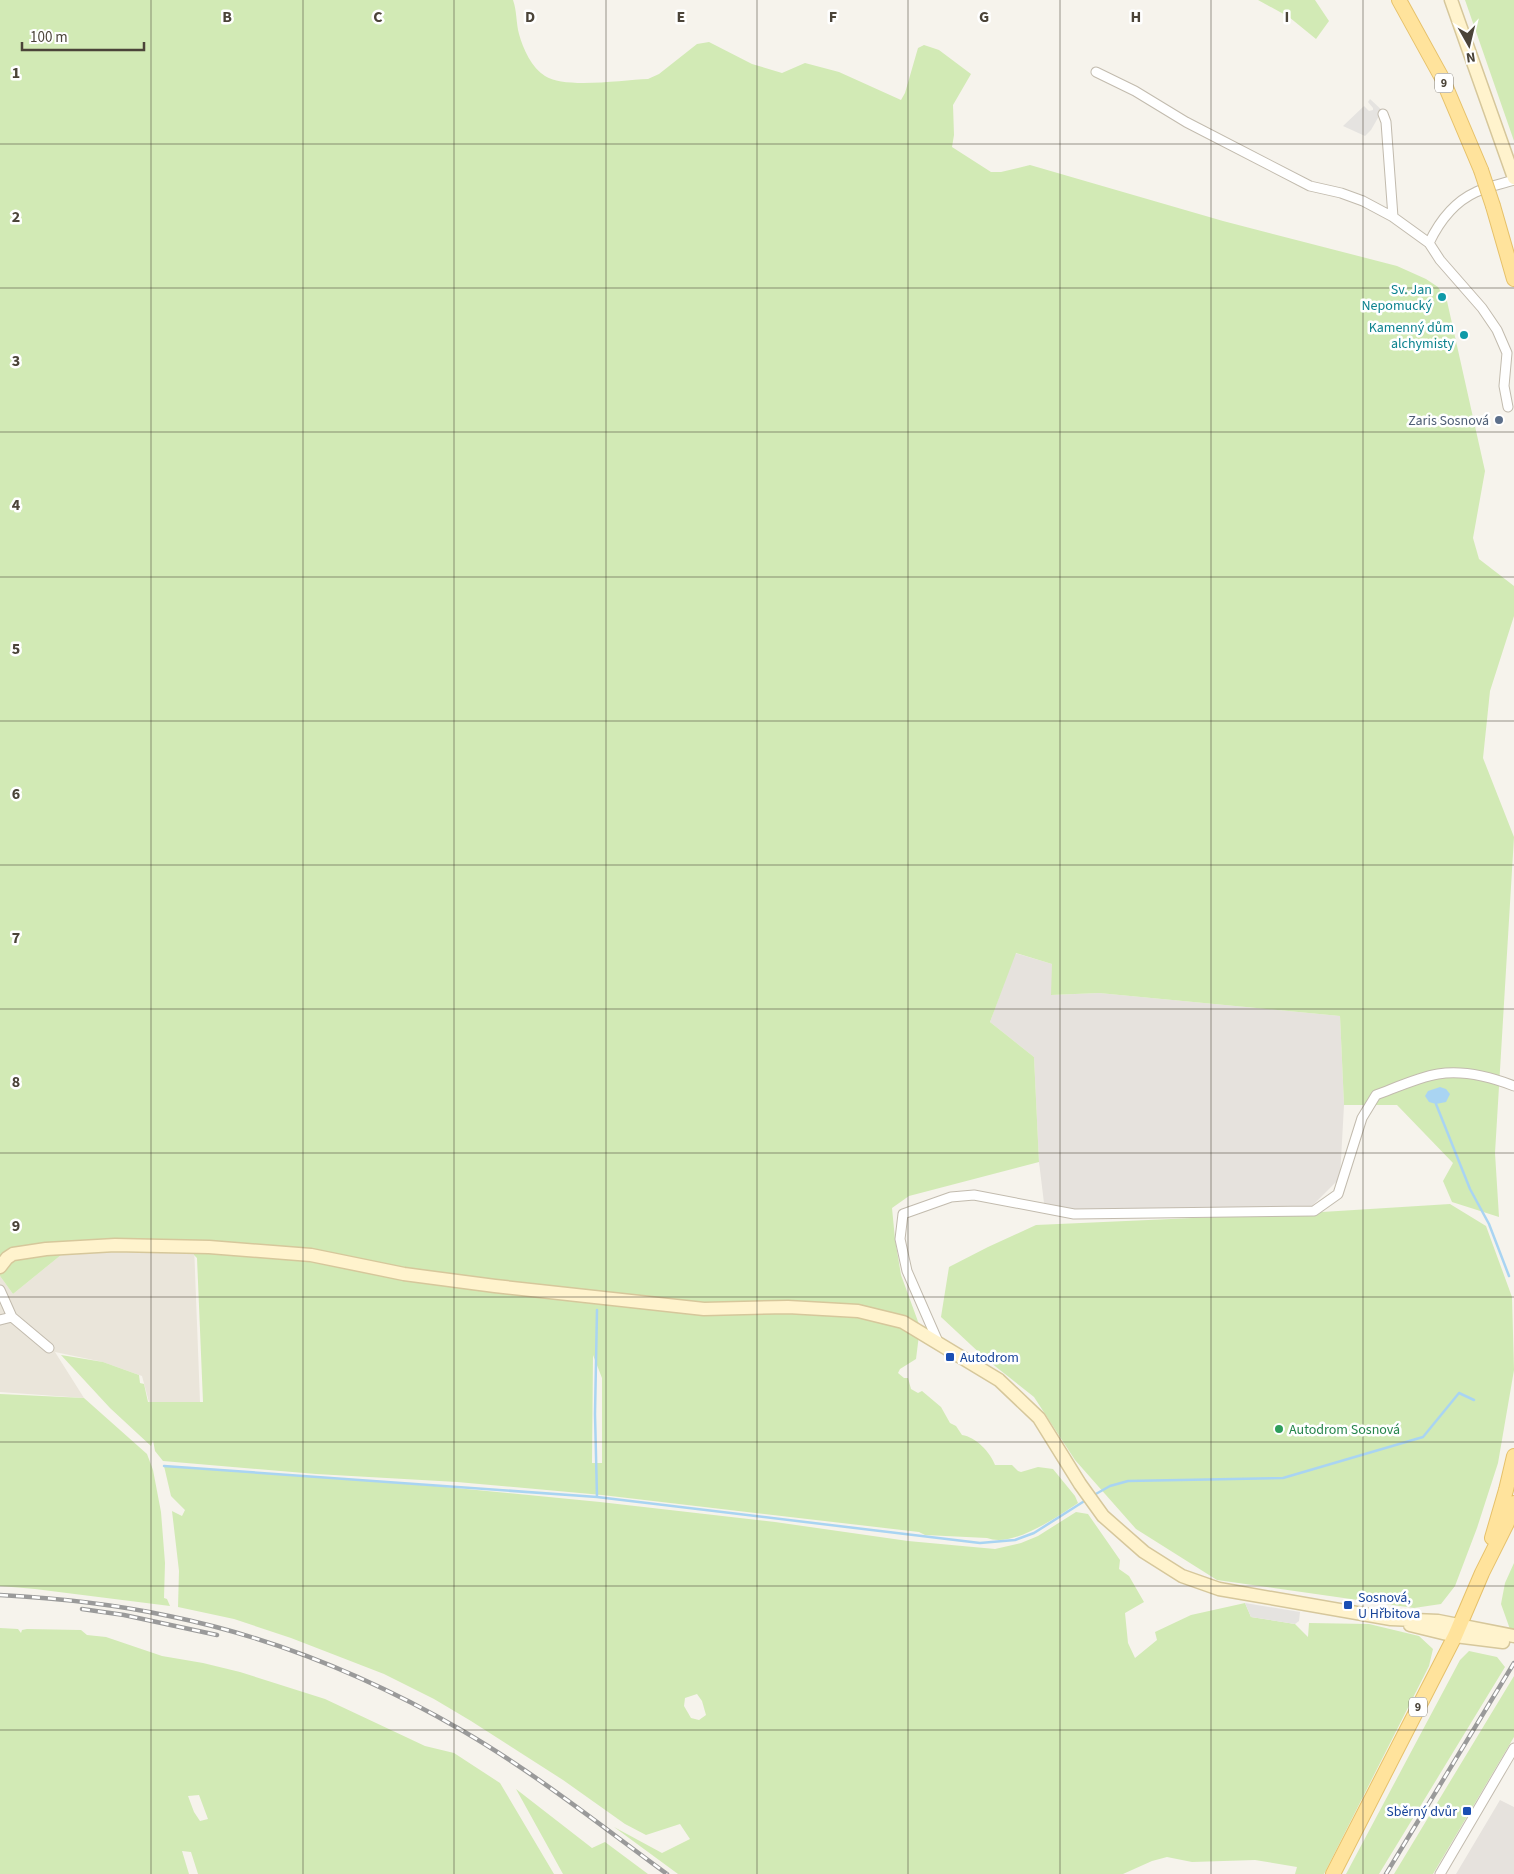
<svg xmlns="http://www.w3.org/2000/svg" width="1514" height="1874" font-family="'Source Sans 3',sans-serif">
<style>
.residential{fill:#eae5da}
.industrial{fill:#e6e2dd}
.green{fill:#d2eab5;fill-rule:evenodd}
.parking{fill:#e5e3e0}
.water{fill:#a9d4f2}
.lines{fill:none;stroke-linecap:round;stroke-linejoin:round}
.stream{stroke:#a9d4f2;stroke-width:2.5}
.street-casing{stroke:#c2bbae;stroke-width:11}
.secondary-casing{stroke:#d6c79b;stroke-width:15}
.primary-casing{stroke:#e6c16a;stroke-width:16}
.street{stroke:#fff;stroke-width:9}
.secondary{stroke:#fff3cd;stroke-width:12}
.primary{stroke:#ffe39c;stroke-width:14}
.rail-casing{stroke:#9a9a9a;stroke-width:4.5}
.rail{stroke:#fff;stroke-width:2.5;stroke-dasharray:8;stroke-linecap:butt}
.primary-bridge-casing{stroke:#e6c16a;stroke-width:16;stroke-linecap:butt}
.primary-bridge{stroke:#ffe39c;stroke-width:14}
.grid{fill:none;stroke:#4b4439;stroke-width:1;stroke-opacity:0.55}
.culture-dot{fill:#0f9aa8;stroke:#fff;stroke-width:2}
.service-dot{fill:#5c6f8a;stroke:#fff;stroke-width:2}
.transit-dot{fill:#1a4fb4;stroke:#fff;stroke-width:2}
.leisure-dot{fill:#2e9e5b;stroke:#fff;stroke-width:2}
.labels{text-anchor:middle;stroke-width:5;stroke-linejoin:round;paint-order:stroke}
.shield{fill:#fff;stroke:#817c74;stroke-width:1}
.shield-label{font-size:12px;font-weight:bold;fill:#4b4439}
.culture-label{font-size:14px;fill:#0d838f;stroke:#fff;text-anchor:end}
.service-label{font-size:14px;fill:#4e5e75;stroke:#fff;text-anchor:end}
.transit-label{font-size:14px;fill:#164399;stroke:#fff;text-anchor:start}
.leisure-label{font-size:14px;fill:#27864d;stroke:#fff;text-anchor:start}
.grid-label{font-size:16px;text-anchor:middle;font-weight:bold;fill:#4b4439;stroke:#fff;stroke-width:5;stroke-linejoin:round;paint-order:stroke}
</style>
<rect width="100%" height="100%" fill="#f6f3ec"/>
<path class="residential" d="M77 1242 194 1245 200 1402H149L142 1376 103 1362 55 1352 84 1398 0 1392V1276L13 1294Z"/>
<path class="industrial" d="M1015 953 1052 964V995L1099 993 1340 1016 1344 1105 1340 1178 1312 1206 1080 1211 1044 1203 1039 1162 1034 1057 990 1022Z
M1500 1800 1514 1807V1874H1456Z"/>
<path class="green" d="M0 0H513C517 11 516 23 519 34 523 49 532 68 545 76 564 89 623 80 648 79L659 74 697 44 709 42 752 64 782 73 805 63 839 72 901 100 905 93 918 48 924 45 939 50 971 74 953 105 954 135 952 147 991 172H1001L1030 165 1223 221 1397 266 1426 279 1438 287 1447 301 1485 471 1473 538 1479 559 1514 586V616L1490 691 1483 758 1514 837 1495 1153 1499 1217 1452 1202 1443 1181 1453 1163 1397 1105H1344L1340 1016 1099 993 1051 995 1052 964 1016 953 990 1022 1034 1057 1039 1162 909 1196 892 1208 895 1239 901 1275 920 1327 916 1359 900 1369 898 1373 904 1378H908L911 1389 918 1393 922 1391 941 1407 950 1423 956 1426 962 1435C976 1437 990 1452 995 1465H1012L1018 1471 1021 1472 1038 1467 1053 1469 1075 1496 1078 1503C1057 1517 1013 1548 987 1538L925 1535 919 1532 602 1495 457 1482 316 1474 163 1461 155 1451 153 1440 151 1446 110 1408 61 1355 103 1362 139 1375 140 1383 144 1384 148 1402H203L197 1258 194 1255V1245L77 1242 13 1294 0 1276ZM593 1355 602 1378V1463H592Z
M1258 0H1315L1329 21 1316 39 1289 17Z
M1465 0H1514V141Z
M1450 1204 1486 1226 1512 1297 1514 1370 1498 1463 1477 1528 1455 1586 1441 1604 1414 1608 1217 1580 1136 1529 1075 1460 1034 1397 986 1359 941 1317 949 1267 988 1247 1036 1225 1306 1213Z
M0 1394 84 1398 147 1454 153 1470 161 1512 165 1563 164 1598 167 1599 170 1606 35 1589 0 1586Z
M164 1466 435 1486 600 1502 775 1522 908 1541 995 1549 1021 1543 1038 1536 1076 1512 1088 1514 1120 1560 1119 1569 1129 1576 1144 1602 1125 1613 1128 1643 1135 1658 1157 1640 1155 1632 1191 1615 1245 1603 1251 1617 1295 1624 1308 1637 1309 1623 1369 1624 1419 1636 1433 1649 1429 1666 1324 1874H1295L1297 1867 1255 1860 1192 1862 1167 1857 1152 1861 1123 1874H678L614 1827 662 1853 690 1839 680 1824 646 1835 625 1824 563 1780 471 1721 434 1699 384 1674 291 1638 234 1619 178 1607 179 1571 172 1511 182 1516 185 1510 171 1496ZM697 1694 702 1701 706 1715 699 1720 691 1718 684 1706 685 1698Z
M1514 1563V1633L1511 1632 1501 1604 1505 1583Z
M0 1628 18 1629 21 1633 22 1630 27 1629 81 1630 87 1635 106 1637 162 1656 203 1663 240 1672 325 1699 425 1746 454 1753 500 1783 554 1874H198L191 1852 182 1851 189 1874H0ZM199 1795 208 1819 200 1821 194 1812 188 1796Z
M1469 1651 1497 1657 1505 1667 1379 1874H1346L1460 1660Z
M1514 1676V1737L1433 1874H1394Z
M516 1789 592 1848 605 1842 648 1874H563Z"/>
<path class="parking" d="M1370 99 1385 113 1379 116 1371 130 1365 136 1343 126 1364 106 1369 111 1373 110V108L1368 102Z
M1245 1603 1300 1612 1299 1621 1295 1624 1251 1617Z"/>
<path class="water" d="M1440 1087 1446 1089 1450 1094 1446 1102 1436 1104 1429 1102 1425 1096 1428 1091Z"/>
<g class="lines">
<path class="stream" d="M1436 1104 1470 1189 1489 1224 1509 1276
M597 1310 595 1414 597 1497
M164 1466 597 1497 980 1543 1015 1540 1034 1533 1086 1500
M1094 1495 1110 1486 1128 1481 1283 1478 1423 1437 1459 1393 1474 1400"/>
<g class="street-casing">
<path id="street" d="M1096 72 1135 91 1186 122 1310 186 1341 193 1363 201 1393 217 1429 243 1440 260 1482 308 1497 330 1507 353 1504 386 1508 407
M1383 114 1386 122 1393 217
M1429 243C1439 222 1454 202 1476 192 1488 186 1502 184 1514 180
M0 1290 12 1317 49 1348
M0 1320 12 1317
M939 1344 907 1271 900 1239 903 1214 951 1197 974 1195 1074 1214 1314 1211 1338 1194 1362 1118 1376 1095C1395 1088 1419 1077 1438 1074 1463 1070 1491 1077 1514 1086
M1440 1874 1514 1748"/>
</g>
<g class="secondary-casing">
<path id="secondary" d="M1451 0 1514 178
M0 1267 7 1258 13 1254 46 1249 115 1245 209 1247 311 1255 404 1274 495 1286 704 1309 788 1307 858 1311 903 1322 999 1380 1039 1418 1080 1484 1103 1516 1144 1552 1182 1576 1219 1589 1391 1619 1438 1621 1514 1636
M1410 1625 1455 1636 1503 1642"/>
</g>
<g class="primary-casing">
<path id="primary" d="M1399 0 1442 78 1481 170
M1493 206 1514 279
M1492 1538 1506 1490 1514 1456
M1333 1874 1455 1636 1482 1573 1507 1523 1514 1503"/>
</g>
<use href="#street" class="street"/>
<use href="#secondary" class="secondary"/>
<use href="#primary" class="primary"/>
<g class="rail-casing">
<path id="rail" d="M0 1595C57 1598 113 1604 169 1616 272 1637 372 1678 463 1731 535 1773 600 1825 667 1874
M82 1609 124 1615 217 1635
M1386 1874 1514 1663"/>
</g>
<use href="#rail" class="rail"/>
<g class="primary-bridge-casing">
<path id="primary-bridge" d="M1481 170 1493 206"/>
</g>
<use href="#primary-bridge" class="primary-bridge"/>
</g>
<path class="grid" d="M151 0V1874M303 0V1874M454 0V1874M606 0V1874M757 0V1874M908 0V1874M1060 0V1874M1211 0V1874M1363 0V1874M0 144H1514M0 288H1514M0 432H1514M0 577H1514M0 721H1514M0 865H1514M0 1009H1514M0 1153H1514M0 1297H1514M0 1442H1514M0 1586H1514M0 1730H1514"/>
<g class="culture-dot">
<circle cx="1442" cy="297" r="5"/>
<circle cx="1464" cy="335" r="5"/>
</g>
<circle class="service-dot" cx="1499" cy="420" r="5"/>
<g class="transit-dot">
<rect x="945" y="1352" width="10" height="10" rx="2.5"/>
<rect x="1343" y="1600" width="10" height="10" rx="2.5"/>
<rect x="1462" y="1806" width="10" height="10" rx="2.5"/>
</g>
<circle class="leisure-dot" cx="1279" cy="1429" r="5"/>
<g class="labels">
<g class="shield">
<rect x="1435" y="73.5" width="18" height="19" rx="4"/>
<rect x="1409" y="1697.5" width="18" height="19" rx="4"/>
</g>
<g class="shield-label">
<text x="1444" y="87">9</text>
<text x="1418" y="1711">9</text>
</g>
<g class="culture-label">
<text x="1432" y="294">Sv. Jan<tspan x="1432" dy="16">Nepomucký</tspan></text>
<text x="1454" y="332">Kamenný dům<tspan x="1454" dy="16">alchymisty</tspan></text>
</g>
<g class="service-label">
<text x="1489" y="425">Zaris Sosnová</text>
</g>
<g class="transit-label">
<text x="960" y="1362">Autodrom</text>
<text x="1358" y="1602">Sosnová,<tspan x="1358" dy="16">U Hřbitova</tspan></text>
<text x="1457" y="1816" text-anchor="end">Sběrný dvůr</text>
</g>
<g class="leisure-label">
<text x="1289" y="1434">Autodrom Sosnová</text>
</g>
</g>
<g class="grid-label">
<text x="227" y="22">B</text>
<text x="378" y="22">C</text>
<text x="530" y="22">D</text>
<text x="681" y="22">E</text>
<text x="833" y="22">F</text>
<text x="984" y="22">G</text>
<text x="1136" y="22">H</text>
<text x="1287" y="22">I</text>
<text x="16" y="78">1</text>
<text x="16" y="222">2</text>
<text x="16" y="366">3</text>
<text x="16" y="510">4</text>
<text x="16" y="654">5</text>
<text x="16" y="799">6</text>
<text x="16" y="943">7</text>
<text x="16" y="1087">8</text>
<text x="16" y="1231">9</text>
</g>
<g transform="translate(1469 45) rotate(172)" stroke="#ffffff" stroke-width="4" paint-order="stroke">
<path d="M0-4L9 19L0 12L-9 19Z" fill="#4b4439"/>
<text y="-8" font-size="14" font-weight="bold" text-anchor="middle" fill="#4b4439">N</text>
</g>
<path d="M22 42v8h122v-8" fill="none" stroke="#4b4439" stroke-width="2.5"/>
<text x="30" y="42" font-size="15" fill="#4b4439" stroke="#ffffff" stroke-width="4" paint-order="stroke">100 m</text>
</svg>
